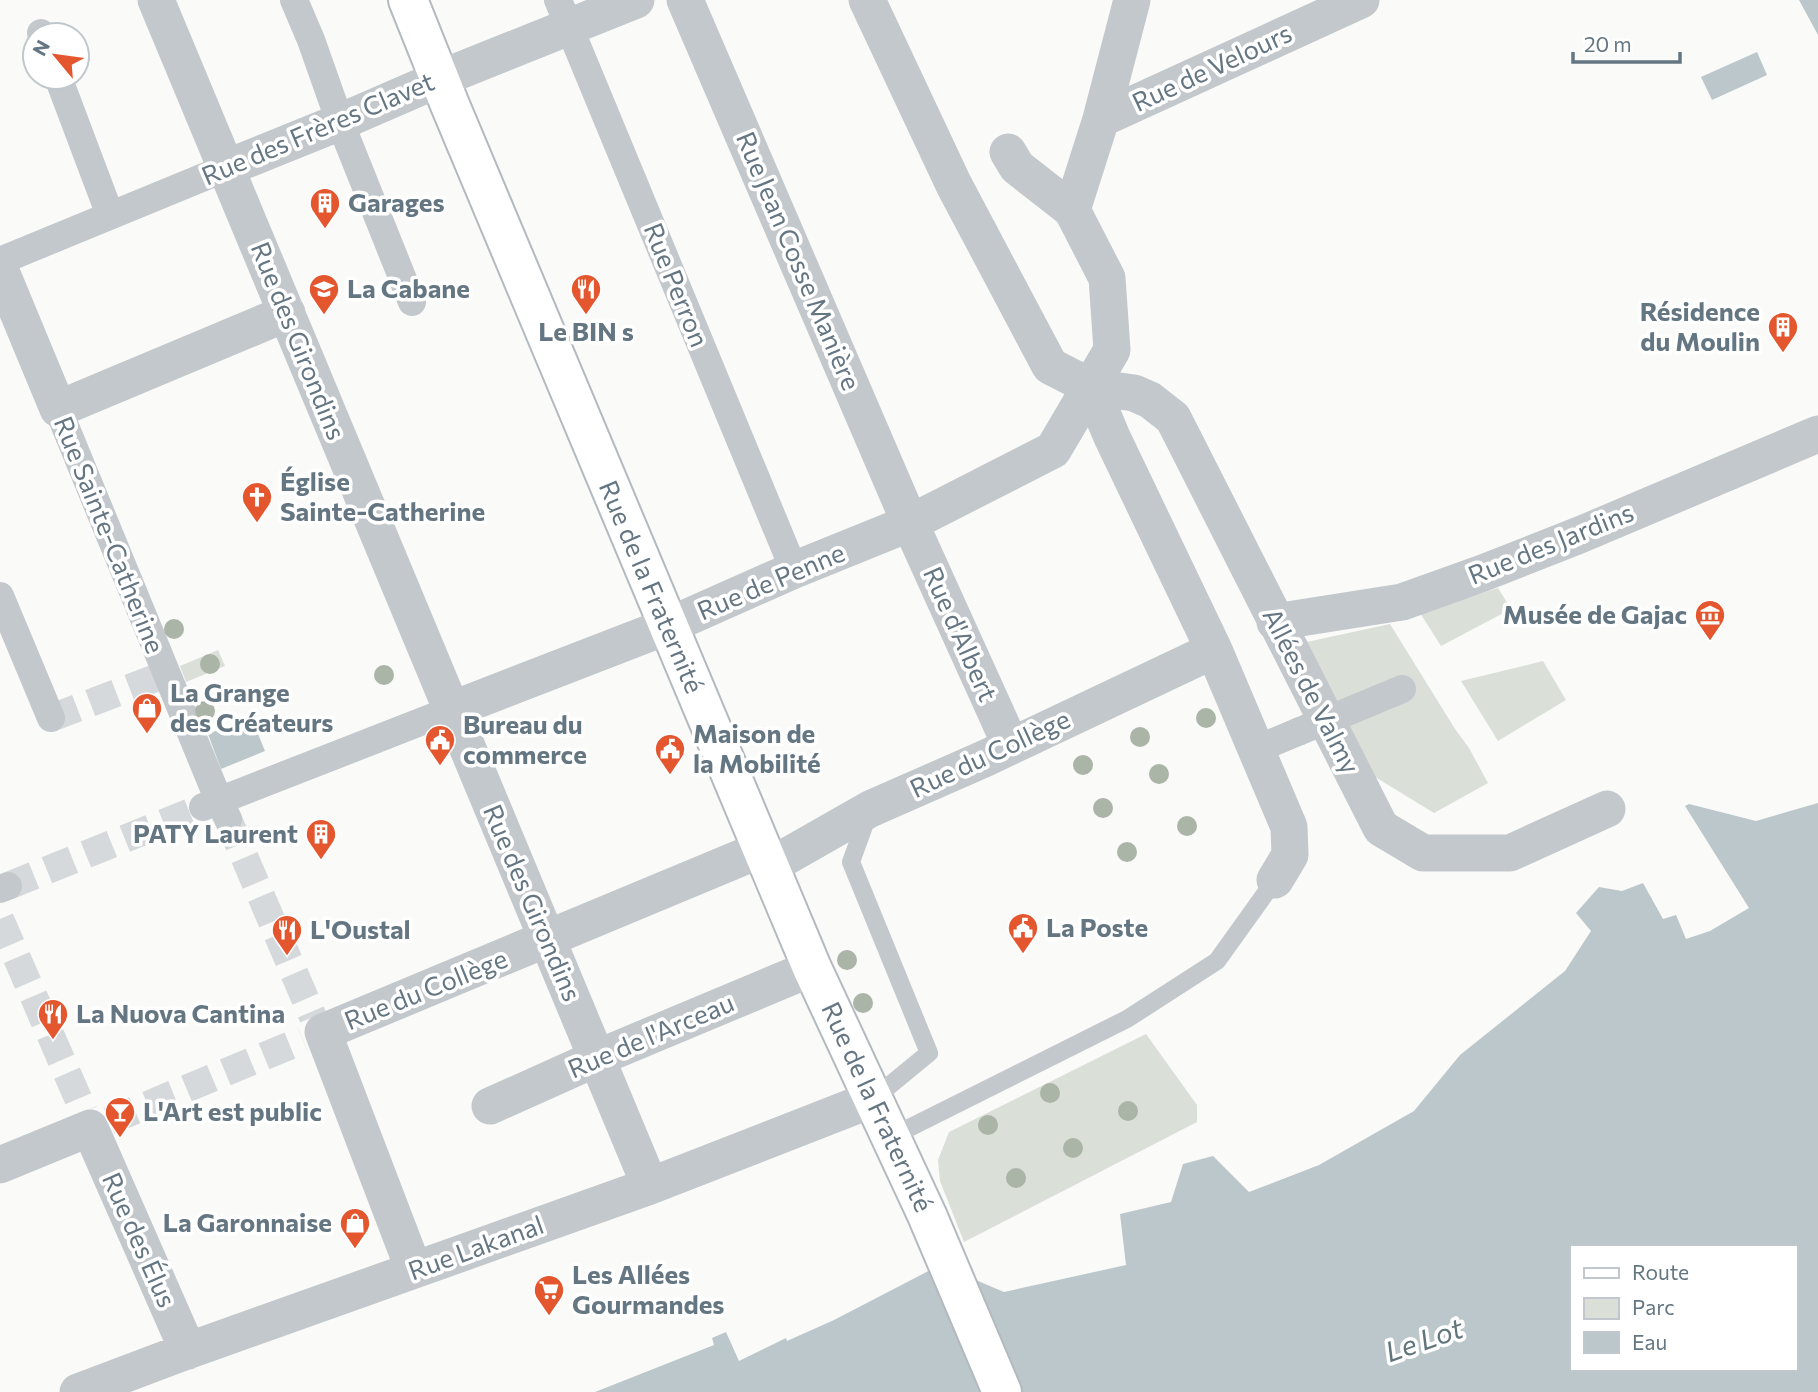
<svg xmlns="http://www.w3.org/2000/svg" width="1818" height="1392" font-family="Commissioner,sans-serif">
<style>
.green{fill:#dadfd7}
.water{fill:#bbc7cb;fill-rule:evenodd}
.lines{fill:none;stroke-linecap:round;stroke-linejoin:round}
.pedestrian-tunnel{stroke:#d5d9db;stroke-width:28;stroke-dasharray:28 14;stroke-linecap:butt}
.secondary-casing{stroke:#b3babf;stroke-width:42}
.service{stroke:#c3c8cc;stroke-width:18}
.pedestrian{stroke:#c3c8cc;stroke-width:28}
.minor{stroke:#c3c8cc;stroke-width:37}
.secondary{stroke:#fff;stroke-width:38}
.pedestrian-bridge{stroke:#c3c8cc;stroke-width:28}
.tree{fill:#aab4a7}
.labels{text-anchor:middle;stroke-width:7;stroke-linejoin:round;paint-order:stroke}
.street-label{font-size:26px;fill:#657683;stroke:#fff}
.poi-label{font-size:26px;font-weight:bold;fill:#657683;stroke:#fff;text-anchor:start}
.water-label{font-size:28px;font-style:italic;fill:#60757c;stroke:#fff}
</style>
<rect width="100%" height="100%" fill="#fafaf8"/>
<path class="green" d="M1498 588 1511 609 1441 646 1420 613Z
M1390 624 1455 729 1469 748 1488 783 1434 813 1367 772 1302 643Z
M218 650 225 666 186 682 180 666Z
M1543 661 1566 700 1498 741 1461 681Z
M1146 1034 1197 1105V1122L964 1242 940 1181 938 1160 949 1132Z"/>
<path class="water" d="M1799 0H1818V35Z
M1757 52 1767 75 1712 100 1701 77Z
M251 717 265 751 221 769 208 734Z
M1818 803V1392H595L714 1345 712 1338 726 1332 739 1361 786 1338 787 1341 834 1320 940 1265 1004 1292 1126 1265 1120 1214 1171 1202 1183 1164 1213 1156 1249 1192 1319 1165 1414 1111 1460 1055 1565 971 1591 931 1576 913 1599 887 1622 891 1643 883 1663 919 1676 915 1686 939 1710 931 1749 908 1685 806 1689 804 1756 821ZM1571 1247H1795V1369H1571Z"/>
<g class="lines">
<path class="pedestrian-tunnel" d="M51 718 166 674
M228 819 313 1017
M8 886 203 807
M0 919 84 1112
M109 1121 303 1040"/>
<g class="secondary-casing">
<path id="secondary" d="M408 0 450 105 812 968 927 1215 1002 1392"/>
</g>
<path class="service" d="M868 815 851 862 929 1053 873 1099
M891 1137 1127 1019 1217 961 1275 880"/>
<path class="pedestrian" d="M294 0 311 40 340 122 412 302
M558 0 794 570
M41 33 42 35
M58 77 110 215
M0 261 226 168
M58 409 219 801 228 819
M0 596 51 718
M1352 710 1402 689
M1257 749 1300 731
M203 807 451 710
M0 889 8 886"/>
<path class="minor" d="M156 0 650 1186
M685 0 910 523 1011 746
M867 0 954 185 1050 366 1091 387 1134 393 1150 400 1173 418 1381 828 1423 853H1510L1607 809
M1101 119 1361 0
M226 168 340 122 439 79 636 0
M1072 210 1101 119 1132 0
M0 269 58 409 287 313
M1091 387 1112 437 1214 650 1289 827 1290 855 1275 880
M1275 622 1402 602 1483 573 1582 534 1818 434
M451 710 668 626 794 570 910 523 1053 450 1112 350 1107 278 1072 210 1017 167 1008 152
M770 866 870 809 986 758 1214 650
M490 1106 597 1058 812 968
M0 1165 90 1128 188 1351
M414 1270 323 1032 762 849
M78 1392 176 1355 650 1186 873 1099"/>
<use href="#secondary" class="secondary"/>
<path class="pedestrian-bridge" d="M1300 731 1352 710"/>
</g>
<g class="tree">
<circle cx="174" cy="629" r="10"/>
<circle cx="210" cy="664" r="10"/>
<circle cx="384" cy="675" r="10"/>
<circle cx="205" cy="711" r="10"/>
<circle cx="1206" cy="718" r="10"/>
<circle cx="1140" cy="737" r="10"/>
<circle cx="1083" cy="765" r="10"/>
<circle cx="1159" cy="774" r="10"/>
<circle cx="1103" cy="808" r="10"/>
<circle cx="1187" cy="826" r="10"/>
<circle cx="1127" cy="852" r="10"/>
<circle cx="847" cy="960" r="10"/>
<circle cx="863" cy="1003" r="10"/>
<circle cx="1050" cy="1093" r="10"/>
<circle cx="1128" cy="1111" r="10"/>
<circle cx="988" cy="1125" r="10"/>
<circle cx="1073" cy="1148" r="10"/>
<circle cx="1016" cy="1178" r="10"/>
</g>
<defs>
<g id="building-pin" transform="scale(1.575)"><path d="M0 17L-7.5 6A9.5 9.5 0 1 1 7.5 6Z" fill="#e4572e" stroke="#fff"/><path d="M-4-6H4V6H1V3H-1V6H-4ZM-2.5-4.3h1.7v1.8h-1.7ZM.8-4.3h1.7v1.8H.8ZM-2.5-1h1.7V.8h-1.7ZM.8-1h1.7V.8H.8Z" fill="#fff"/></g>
<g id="school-pin" transform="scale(1.575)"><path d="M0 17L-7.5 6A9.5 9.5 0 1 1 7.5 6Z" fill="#e4572e" stroke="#fff"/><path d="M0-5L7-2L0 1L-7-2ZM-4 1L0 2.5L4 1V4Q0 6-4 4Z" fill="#fff"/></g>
<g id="restaurant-pin" transform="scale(1.575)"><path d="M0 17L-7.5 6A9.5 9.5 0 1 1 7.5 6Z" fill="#e4572e" stroke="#fff"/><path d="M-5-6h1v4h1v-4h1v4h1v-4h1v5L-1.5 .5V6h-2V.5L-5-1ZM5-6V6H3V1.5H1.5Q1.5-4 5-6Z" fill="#fff"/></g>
<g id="church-pin" transform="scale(1.575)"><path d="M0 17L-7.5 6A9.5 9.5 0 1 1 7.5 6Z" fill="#e4572e" stroke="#fff"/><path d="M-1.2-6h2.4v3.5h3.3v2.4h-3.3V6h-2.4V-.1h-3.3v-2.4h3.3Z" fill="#fff"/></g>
<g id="museum-pin" transform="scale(1.575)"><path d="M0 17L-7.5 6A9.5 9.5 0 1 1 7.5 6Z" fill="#e4572e" stroke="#fff"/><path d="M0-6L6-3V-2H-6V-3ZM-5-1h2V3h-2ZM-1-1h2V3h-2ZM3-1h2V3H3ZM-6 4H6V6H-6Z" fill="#fff"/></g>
<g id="shop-pin" transform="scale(1.575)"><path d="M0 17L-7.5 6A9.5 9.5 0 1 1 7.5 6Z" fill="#e4572e" stroke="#fff"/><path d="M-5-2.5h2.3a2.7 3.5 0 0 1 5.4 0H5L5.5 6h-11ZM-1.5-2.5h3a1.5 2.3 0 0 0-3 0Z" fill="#fff"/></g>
<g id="civic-pin" transform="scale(1.575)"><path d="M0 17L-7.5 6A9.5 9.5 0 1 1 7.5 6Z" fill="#e4572e" stroke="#fff"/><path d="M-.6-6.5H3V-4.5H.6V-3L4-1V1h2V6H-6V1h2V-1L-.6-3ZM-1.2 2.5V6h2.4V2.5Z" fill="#fff"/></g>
<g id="bar-pin" transform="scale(1.575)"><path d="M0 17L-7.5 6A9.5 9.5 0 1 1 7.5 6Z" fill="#e4572e" stroke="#fff"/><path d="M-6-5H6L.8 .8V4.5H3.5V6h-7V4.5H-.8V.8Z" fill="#fff"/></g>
<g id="supermarket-pin" transform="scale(1.575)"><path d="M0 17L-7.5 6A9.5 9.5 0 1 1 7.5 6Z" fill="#e4572e" stroke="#fff"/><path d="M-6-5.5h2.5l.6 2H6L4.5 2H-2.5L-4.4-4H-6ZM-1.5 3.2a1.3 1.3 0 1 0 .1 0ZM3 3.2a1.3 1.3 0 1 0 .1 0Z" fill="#fff"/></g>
</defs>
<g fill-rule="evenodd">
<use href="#building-pin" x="325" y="203"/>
<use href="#school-pin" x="324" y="289"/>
<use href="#restaurant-pin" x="586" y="289"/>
<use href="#building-pin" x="1783" y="327"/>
<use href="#church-pin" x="257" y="497"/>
<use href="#museum-pin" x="1710" y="615"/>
<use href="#shop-pin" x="147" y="708"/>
<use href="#civic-pin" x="440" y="740"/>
<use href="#civic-pin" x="670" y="749"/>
<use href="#building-pin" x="321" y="834"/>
<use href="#civic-pin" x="1023" y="928"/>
<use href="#restaurant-pin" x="287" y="930"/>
<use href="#restaurant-pin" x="53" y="1014"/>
<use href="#bar-pin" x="120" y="1112"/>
<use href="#shop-pin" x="355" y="1223"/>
<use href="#supermarket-pin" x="549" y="1290"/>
</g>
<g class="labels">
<g class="street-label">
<text transform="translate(1212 68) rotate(-25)" y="9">Rue de Velours</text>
<text transform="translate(318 129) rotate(-23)" y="9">Rue des Frères Clavet</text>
<text transform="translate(798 261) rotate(67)" y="9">Rue Jean Cosse Manière</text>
<text transform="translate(676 285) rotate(68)" y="9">Rue Perron</text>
<text transform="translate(298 341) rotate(68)" y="9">Rue des Girondins</text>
<text transform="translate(109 535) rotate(68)" y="9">Rue Sainte-Catherine</text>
<text transform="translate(1551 544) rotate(-22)" y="9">Rue des Jardins</text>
<text transform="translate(771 582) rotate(-23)" y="9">Rue de Penne</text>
<text transform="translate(651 587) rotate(67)" y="9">Rue de la Fraternité</text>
<text transform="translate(960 634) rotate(66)" y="9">Rue d'Albert</text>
<text transform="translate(1311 691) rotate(63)" y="9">Allées de Valmy</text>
<text transform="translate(990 754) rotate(-25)" y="9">Rue du Collège</text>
<text transform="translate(532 903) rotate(67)" y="9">Rue des Girondins</text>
<text transform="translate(426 990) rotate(-22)" y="9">Rue du Collège</text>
<text transform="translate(651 1036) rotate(-23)" y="9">Rue de l'Arceau</text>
<text transform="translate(877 1107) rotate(65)" y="9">Rue de la Fraternité</text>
<text transform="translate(139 1240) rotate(66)" y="9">Rue des Élus</text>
<text transform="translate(476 1248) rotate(-20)" y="9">Rue Lakanal</text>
</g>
<g class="poi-label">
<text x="348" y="212">Garages</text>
<text x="347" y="298">La Cabane</text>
<text x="1760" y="321" text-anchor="end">Résidence<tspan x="1760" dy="30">du Moulin</tspan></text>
<text x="586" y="341" text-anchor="middle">Le BIN s</text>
<text x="280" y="491">Église<tspan x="280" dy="30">Sainte-Catherine</tspan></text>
<text x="1687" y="624" text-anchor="end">Musée de Gajac</text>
<text x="170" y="702">La Grange<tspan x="170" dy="30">des Créateurs</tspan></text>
<text x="463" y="734">Bureau du<tspan x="463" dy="30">commerce</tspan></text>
<text x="693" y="743">Maison de<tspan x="693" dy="30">la Mobilité</tspan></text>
<text x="298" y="843" text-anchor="end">PATY Laurent</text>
<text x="1046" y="937">La Poste</text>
<text x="310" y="939">L'Oustal</text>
<text x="76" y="1023">La Nuova Cantina</text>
<text x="143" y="1121">L'Art est public</text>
<text x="332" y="1232" text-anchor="end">La Garonnaise</text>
<text x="572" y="1284">Les Allées<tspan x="572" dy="30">Gourmandes</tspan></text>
</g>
<g class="water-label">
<text transform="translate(1424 1340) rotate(-19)" y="10">Le Lot</text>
</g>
</g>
<rect x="1570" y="1245" width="228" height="126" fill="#ffffff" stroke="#c1c8cd" stroke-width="2"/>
<rect x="1584" y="1268" width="35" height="10" fill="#ffffff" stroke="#c1c8cd" stroke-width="2"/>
<text x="1632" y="1280" font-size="21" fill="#657683">Route</text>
<rect x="1584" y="1298" width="35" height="21" fill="#dadfd7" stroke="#c1c8cd" stroke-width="2"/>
<text x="1632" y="1315" font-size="21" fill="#657683">Parc</text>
<rect x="1584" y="1332" width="35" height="21" fill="#bbc7cb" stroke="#c1c8cd" stroke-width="2"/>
<text x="1632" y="1350" font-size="21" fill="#657683">Eau</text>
<g transform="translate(56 56) rotate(299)"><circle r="33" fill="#ffffff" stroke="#c1c8cd" stroke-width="2"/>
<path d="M0-5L12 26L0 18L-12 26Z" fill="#e4572e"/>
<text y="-10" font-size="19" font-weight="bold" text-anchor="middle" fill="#657683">N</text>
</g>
<path d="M1573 52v10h107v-10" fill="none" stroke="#657683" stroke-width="3.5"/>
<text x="1584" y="52" font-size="21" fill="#657683" stroke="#ffffff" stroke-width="5" paint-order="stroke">20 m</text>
</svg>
